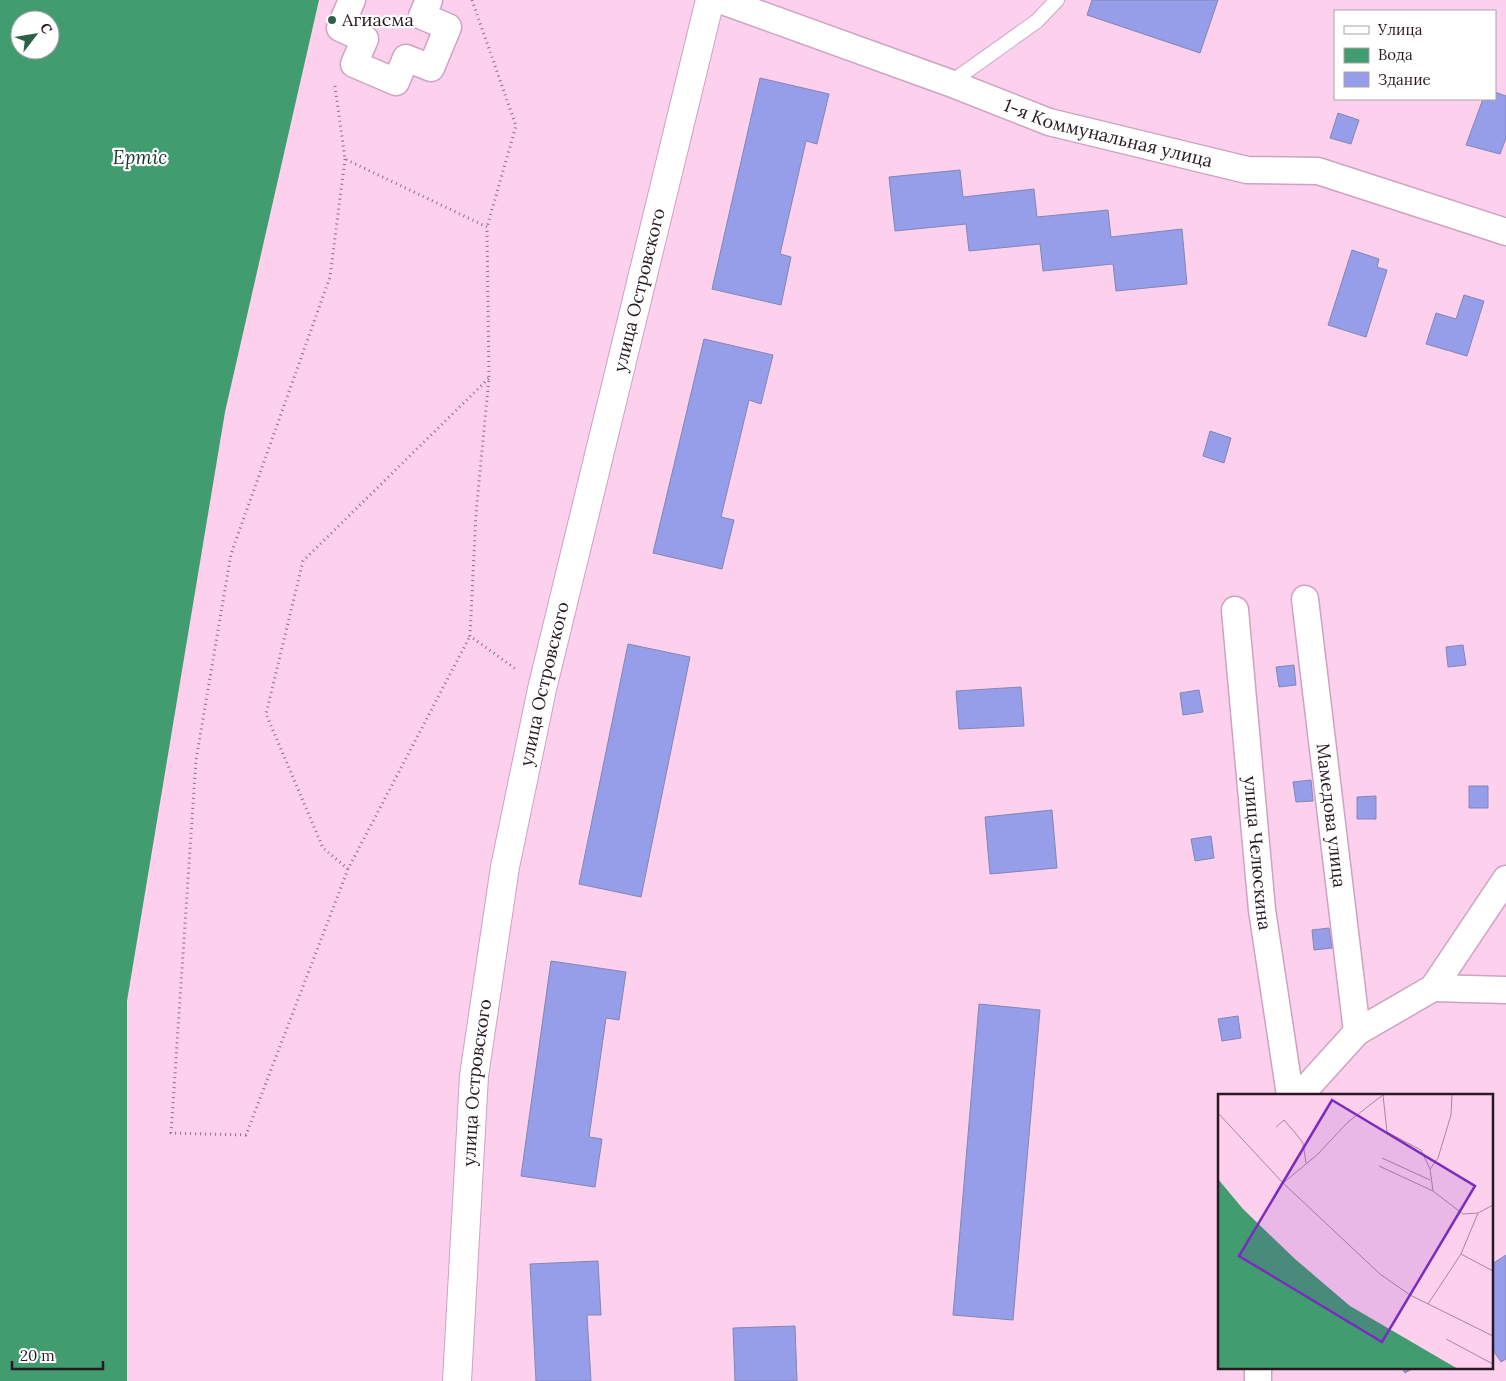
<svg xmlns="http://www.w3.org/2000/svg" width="1506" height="1381" font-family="Lora,serif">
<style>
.water{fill:#419c6f;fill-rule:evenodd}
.building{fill:#969de9;stroke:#8287b1}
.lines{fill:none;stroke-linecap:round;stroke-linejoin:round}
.lane-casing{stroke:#cda3bf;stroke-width:16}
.street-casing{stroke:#cda3bf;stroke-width:29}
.secondary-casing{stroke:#cda3bf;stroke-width:30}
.path{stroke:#8c6f82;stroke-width:3;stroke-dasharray:1 4;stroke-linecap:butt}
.lane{stroke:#fff;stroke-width:14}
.street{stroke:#fff;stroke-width:26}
.secondary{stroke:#fff;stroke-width:28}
.poi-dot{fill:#2d6147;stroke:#fff;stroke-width:2}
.labels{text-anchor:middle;stroke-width:4.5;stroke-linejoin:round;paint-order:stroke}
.poi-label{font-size:18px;fill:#281923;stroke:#fff;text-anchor:start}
.street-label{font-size:18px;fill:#281923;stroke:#fff}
.water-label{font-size:19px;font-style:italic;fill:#143b28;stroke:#fff}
.inset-road{fill:none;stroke:#a8879d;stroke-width:1}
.view{fill:#7b2cbf;fill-opacity:0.15;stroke:#7b2cbf;stroke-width:2.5}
.inset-edge{fill:none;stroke:#281923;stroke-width:2.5}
</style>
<rect width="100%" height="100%" fill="#fdd0ee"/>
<path class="water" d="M0 0H319L225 412 127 1001V1381H0ZM20 20H50V50H20Z"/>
<path class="building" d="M1092 0H1218L1200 53 1087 15Z
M760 78 829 94 817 144 806 141 780 254 791 257 781 305 712 289Z
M1495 92 1506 96V138L1500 154 1466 145 1483 99H1495Z
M1338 113 1359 120 1351 144 1330 138Z
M960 170 963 197 1034 189 1037 217 1108 210 1111 237 1182 229 1187 284 1116 291 1113 264 1043 271 1040 244 969 251 966 224 895 231 889 177Z
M1352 250 1379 259 1377 267 1387 270 1366 337 1328 325Z
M1464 295 1484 301 1467 356 1426 344 1436 313 1456 319Z
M704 339 773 355 761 404 749 400 721 517 734 520 722 569 653 553Z
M1210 431 1231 438 1224 463 1203 456Z
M628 644 690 657 641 897 579 884Z
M1463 645 1466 665 1448 667 1446 647Z
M1294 665 1296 685 1279 687 1276 667Z
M1021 687 1024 726 959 729 956 691Z
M1199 690 1203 712 1183 715 1180 693Z
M1311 780 1313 801 1296 802 1293 782Z
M1469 786H1488V808H1469Z
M1376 796V819H1357V797Z
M1052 810 1057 868 990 874 985 817Z
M1211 836 1214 858 1195 861 1191 839Z
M1329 928 1332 948 1314 950 1312 930Z
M551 961 626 972 619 1020 606 1018 589 1137 602 1139 595 1187 521 1176Z
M979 1004 1040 1010 1013 1320 953 1315Z
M1238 1016 1241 1038 1222 1041 1218 1019Z
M1506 1255V1359L1501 1362 1492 1349V1264Z
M598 1261 601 1315H587L591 1381H536L530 1264Z
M795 1326 797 1381H735L733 1328Z
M1401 1367H1415L1405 1373Z"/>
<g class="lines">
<g class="lane-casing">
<path id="lane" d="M950 83 1037 21 1057 0"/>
</g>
<g class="street-casing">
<g id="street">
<path d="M352 0 340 28 365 39 354 64 396 82 406 58 431 68 448 27 422 16 429 0"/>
<path id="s1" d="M720 0 950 83 1049 122 1247 170 1318 171 1506 232"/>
<path id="s2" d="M1305 599 1357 1032"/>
<path id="s3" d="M1235 610 1262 910 1290 1095"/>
<path d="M1433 988 1506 990"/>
<path d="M1300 1095 1357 1032 1433 988 1506 879"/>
<path d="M1258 1381V1367"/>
</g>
</g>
<g class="secondary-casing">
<g id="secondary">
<path id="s4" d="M457 1381 474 1076 505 867 542 689 710 0"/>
</g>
</g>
<path class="path" d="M472 0 516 126 487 227
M335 86 345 159 487 227 489 378 476 513 470 636 517 670
M345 159 330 277 231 554 196 760 171 1133 246 1135 348 869 470 636
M348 869 323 848 266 714 303 561 489 378"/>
<use href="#lane" class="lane"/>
<use href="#street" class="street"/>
<use href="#secondary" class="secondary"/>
</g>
<circle class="poi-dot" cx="332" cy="20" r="5"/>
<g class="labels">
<g class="poi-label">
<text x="342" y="26">Агиасма</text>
</g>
<g class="street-label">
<text dy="6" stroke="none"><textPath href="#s1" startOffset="411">1-я Коммунальная улица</textPath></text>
<text dy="6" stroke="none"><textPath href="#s4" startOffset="1109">улица Островского</textPath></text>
<text dy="6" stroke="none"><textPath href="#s4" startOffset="704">улица Островского</textPath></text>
<text dy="6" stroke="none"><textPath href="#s2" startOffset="218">Мамедова улица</textPath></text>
<text dy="6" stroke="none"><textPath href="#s3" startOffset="244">улица Челюскина</textPath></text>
<text dy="6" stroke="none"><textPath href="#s4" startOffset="299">улица Островского</textPath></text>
</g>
<g class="water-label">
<text x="140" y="164">Ертіс</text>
</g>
</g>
<g transform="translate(1218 1094)">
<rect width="275" height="275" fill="#fdd0ee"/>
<path d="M0 85 25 115 77 165 132 212 240 275H0Z" fill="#419c6f"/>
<path class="inset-road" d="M165 1 169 38 203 56 212 75 215 97 245 120 260 119M0 19 65 89 162 180 192 201 275 242M58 33 66 26 79 41 85 49 88 69M164 64 212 86M161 72 215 97M212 75 220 64 233 21 234 0M65 89 99 61 130 28 166 0M243 160 275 177M210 210 243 160 260 119 275 111M228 245 275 270"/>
<path class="view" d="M114 6 257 92 164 248 21 162Z"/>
<rect width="275" height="275" class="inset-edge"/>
</g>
<rect x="1334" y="10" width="162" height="90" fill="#ffffff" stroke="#a9a3a7"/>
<rect x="1344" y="26" width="25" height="8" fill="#ffffff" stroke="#a9a3a7"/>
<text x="1378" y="35" font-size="15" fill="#281923">Улица</text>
<rect x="1344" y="48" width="25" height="15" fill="#419c6f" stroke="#a9a3a7"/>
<text x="1378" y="60" font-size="15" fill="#281923">Вода</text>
<rect x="1344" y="72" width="25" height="15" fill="#969de9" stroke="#a9a3a7"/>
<text x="1378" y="85" font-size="15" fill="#281923">Здание</text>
<g transform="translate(35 35) rotate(59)"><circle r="24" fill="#ffffff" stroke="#a9a3a7"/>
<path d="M0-4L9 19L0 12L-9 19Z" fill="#2d6147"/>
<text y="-8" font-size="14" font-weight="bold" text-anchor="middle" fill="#281923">С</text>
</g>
<path d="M12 1361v8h91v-8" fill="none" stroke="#281923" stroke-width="2.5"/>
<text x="20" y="1361" font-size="15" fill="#281923" stroke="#ffffff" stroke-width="4" paint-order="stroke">20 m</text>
</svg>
